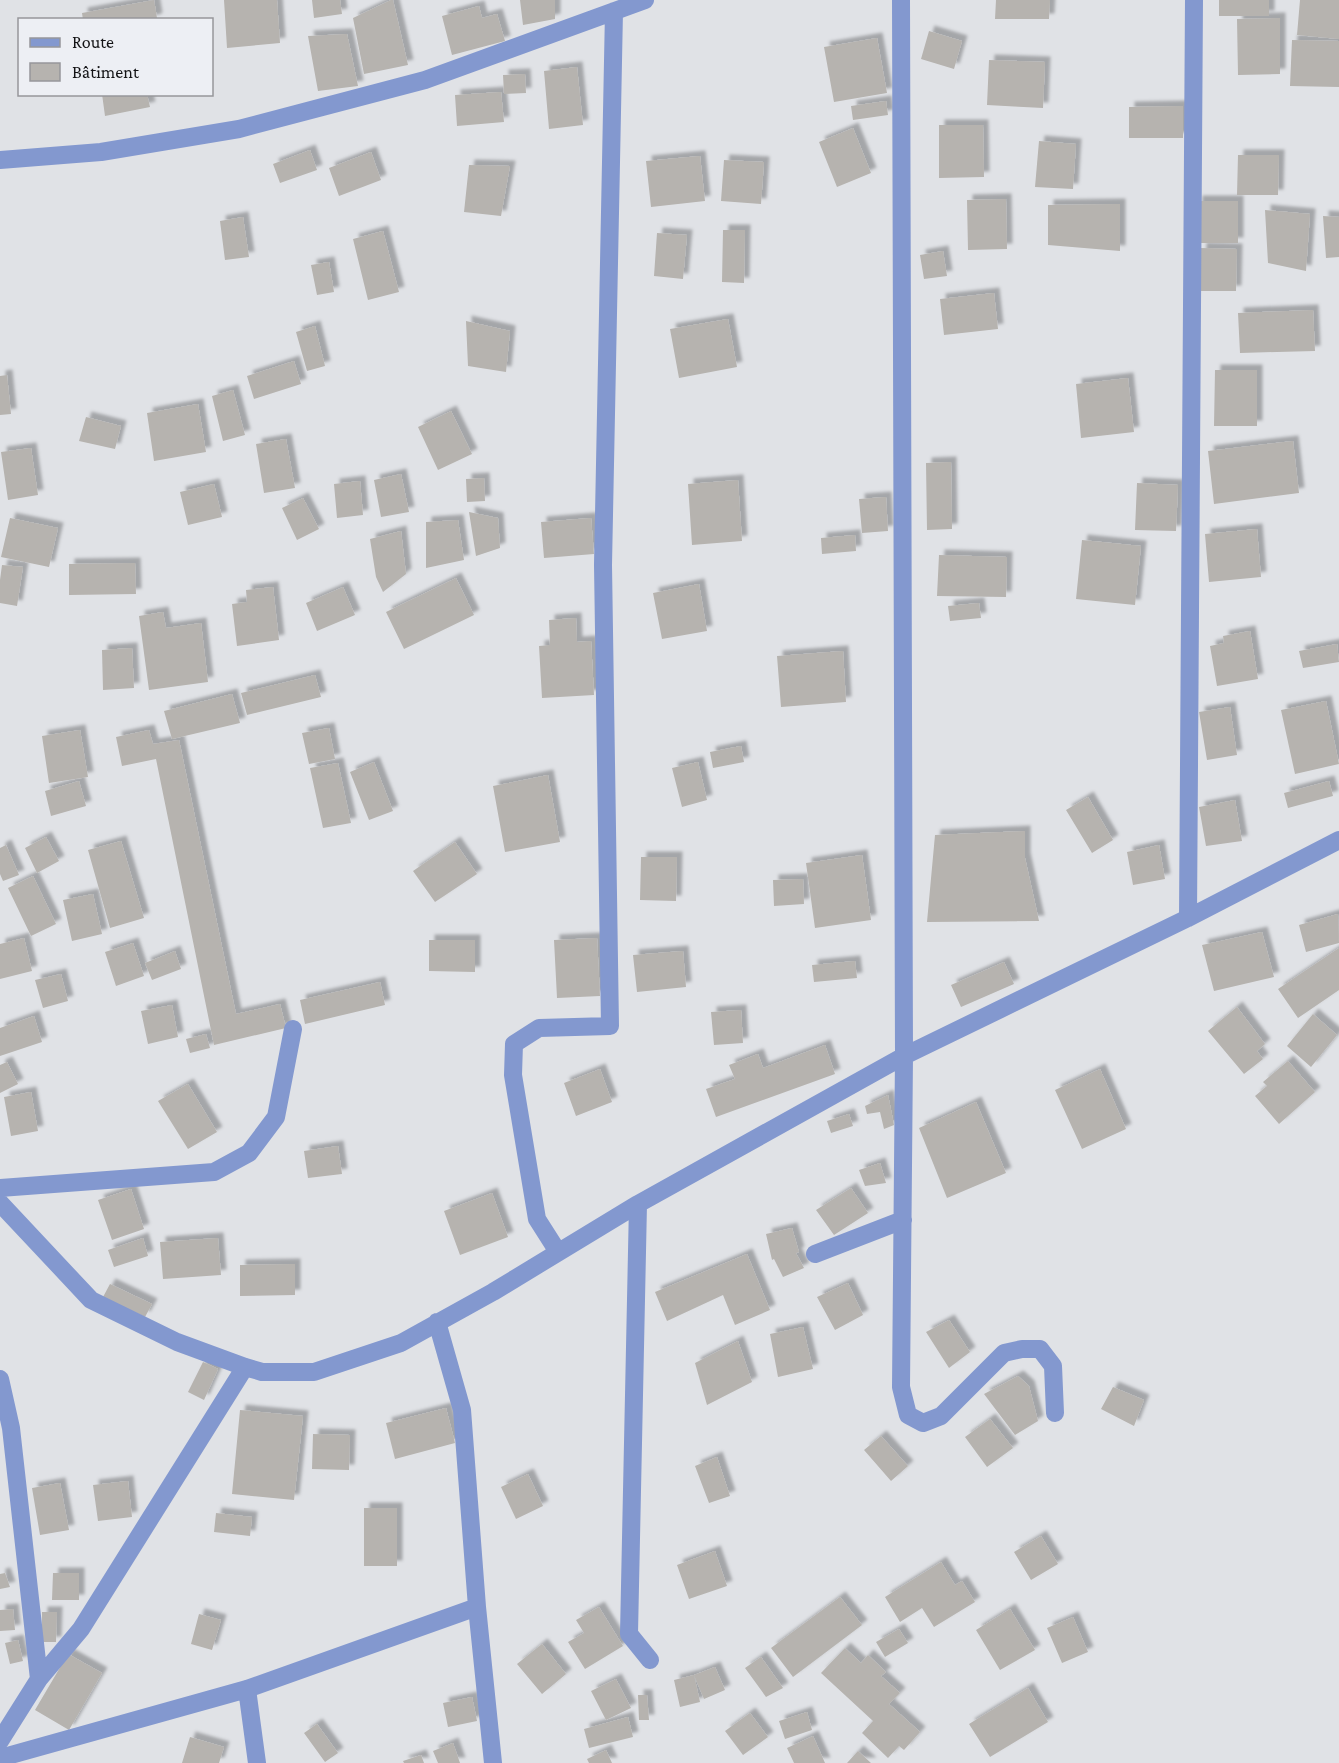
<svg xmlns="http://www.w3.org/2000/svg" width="1339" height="1763" font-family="'Crimson Pro',serif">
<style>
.building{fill:#b6b3af;filter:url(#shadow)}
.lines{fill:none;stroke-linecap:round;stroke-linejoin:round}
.minor{stroke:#8398cf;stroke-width:18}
</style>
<defs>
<filter id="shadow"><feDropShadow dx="5.5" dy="-5.5" stdDeviation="1.5" flood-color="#0004"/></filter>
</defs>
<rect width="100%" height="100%" fill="#e0e2e6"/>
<path class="building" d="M154 0 157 18 154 20H83L82 13Z
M224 0H277L280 43 227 48Z
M312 0H340L342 14 314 18Z
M391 0H393L408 65 364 74 353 18Z
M520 0H555V19L523 25Z
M996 0H1050L1049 19H995Z
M1219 0H1269V16H1219Z
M1300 0H1339V39L1297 35Z
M479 6 482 18 497 14 505 41 452 55 442 16Z
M1280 18V74L1238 75 1237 19Z
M929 31 962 41 954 69 921 59Z
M347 34 358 86 318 91 308 36Z
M877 38 887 93 834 102 824 47Z
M1292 40 1339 41V87L1290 86Z
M989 60 1045 62 1043 108 987 105Z
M577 67 583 125 549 129 544 71Z
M525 74 526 93 504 94 503 75Z
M501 92 504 122 457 126 455 95Z
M102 94H147L150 107 105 116Z
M886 101 888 115 853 120 851 106Z
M1183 106V138H1129V107Z
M939 125H983L984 177 939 178Z
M853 128 871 173 837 187 819 142Z
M1039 141 1076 144 1073 189 1035 187Z
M310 150 317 170 280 183 273 164Z
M371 152 381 180 339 196 329 168Z
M1238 155H1279L1278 195H1237Z
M700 156 705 201 651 207 646 161Z
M724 160 764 162 761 204 721 201Z
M469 165 510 166 501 216 464 212Z
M1006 199 1007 249 968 250 967 200Z
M1197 201H1238V243H1196Z
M1120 204V251L1048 245V205Z
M1265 210 1310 214 1306 271 1268 263Z
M1323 216 1339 217V257L1326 258Z
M243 217 249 257 225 260 220 221Z
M723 230H745L744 283 722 282Z
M383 231 399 292 368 300 353 239Z
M657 233 687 235 683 279 654 276Z
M1201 248 1237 249 1236 291H1200Z
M943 251 947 276 924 279 920 255Z
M329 262 334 292 317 295 311 265Z
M994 293 998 329 944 335 940 299Z
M1313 310 1315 351 1240 353 1238 313Z
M728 319 737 367 679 378 670 329Z
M466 321 510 331 506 372 468 366Z
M315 326 325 366 307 371 296 332Z
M294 361 301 384 254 399 247 376Z
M1215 370H1257V426H1214Z
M7 375 11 414 0 415V376Z
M1128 378 1134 432 1081 438 1076 384Z
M233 390 245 435 223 441 212 396Z
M198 404 206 452 154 461 147 413Z
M451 411 472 454 438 470 418 427Z
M86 417 121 426 115 449 79 441Z
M286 439 295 488 264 493 256 444Z
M1293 441 1299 493 1214 504 1208 451Z
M31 448 38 495 8 500 1 452Z
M951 462 952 529 927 530 926 463Z
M401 474 409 512 381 517 374 480Z
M484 478 485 501 467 502 466 479Z
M738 480 742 541 692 545 688 484Z
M360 481 363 515 337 518 334 484Z
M1137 483 1178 485 1176 531 1135 530Z
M214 484 222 517 188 525 180 492Z
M886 497 888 531 862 533 859 499Z
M303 498 319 529 297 540 282 508Z
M469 512 498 518 500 548 476 556Z
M10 518 58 528 49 567 1 557Z
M591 518 594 554 544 558 541 522Z
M458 520 464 560 426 568V522Z
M1257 529 1261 577 1209 582 1205 534Z
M401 531 406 574 383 592 376 577 370 539Z
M855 535 856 551 822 554 821 538Z
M1082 540 1141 546 1135 605 1076 599Z
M939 555 1007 557 1006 597 937 596Z
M135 563 136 594 69 595V564Z
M2 565 23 567 17 606 0 603V580Z
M456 578 474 615 404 649 386 612Z
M699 584 707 631 662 639 653 593Z
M273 587 279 640 237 646 232 604 247 602 246 590Z
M343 587 355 615 317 631 306 603Z
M979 603 981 618 950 621 948 606Z
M163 612 166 628 201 623 208 682 149 690 139 616Z
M576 618 577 642 591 641 594 695 542 698 539 646 550 645 549 620Z
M1250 631 1258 679 1217 686 1210 646 1224 643 1223 636Z
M1337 644 1339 662 1303 668 1299 651Z
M132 648 134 688 103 690 102 650Z
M843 651 846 702 781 707 777 656Z
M315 675 321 697 247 715 241 693Z
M232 694 240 723 172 739 164 711Z
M1326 701 1339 764 1295 774 1281 710Z
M1230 707 1237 755 1207 760 1199 712Z
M329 728 335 759 309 764 302 733Z
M80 730 88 777 49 783 42 736Z
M149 730 153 744 179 740 236 1014 280 1004 286 1028 214 1045 156 759 122 766 116 737Z
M741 746 744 762 713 768 710 752Z
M374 762 393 811 369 820 350 772Z
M698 762 707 800 682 807 672 768Z
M338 763 351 823 323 828 310 768Z
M548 775 560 842 505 852 493 786Z
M79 781 86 806 51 816 45 791Z
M1329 781 1333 796 1288 808 1284 793Z
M1088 797 1113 840 1092 853 1066 810Z
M1235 800 1242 841 1206 846 1199 807Z
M1025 831V858L1039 921 927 922 935 835Z
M46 837 59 861 37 873 25 848Z
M121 841 144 918 110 928 88 850Z
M455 842 477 874 435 902 413 871Z
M6 845 19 875 3 881 0 874V848Z
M1159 845 1165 879 1133 885 1127 852Z
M862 855 871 920 815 928 806 863Z
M641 857H677L676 901 640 900Z
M33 876 56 924 31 936 8 888Z
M803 879 804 904 774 906 773 880Z
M93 894 102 934 72 941 63 900Z
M1338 914 1339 943 1306 952 1299 925Z
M1262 932 1274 977 1214 991 1202 945Z
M24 938 32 971 0 979V944Z
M597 938 600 996 557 998 554 940Z
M429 940H475V972L429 971Z
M133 943 144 976 116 986 105 952Z
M1339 948V990L1298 1018 1278 989Z
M175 951 181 969 152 980 145 963Z
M683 951 686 987 637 992 633 955Z
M855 961 857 978 814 982 812 965Z
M1004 962 1014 984 961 1007 951 985Z
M61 974 68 1001 43 1008 35 980Z
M380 982 385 1005 305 1024 300 1000Z
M172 1005 178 1037 148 1044 141 1011Z
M1237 1007 1265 1044 1257 1051 1263 1059 1244 1074 1208 1031Z
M741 1010 743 1043 714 1045 711 1012Z
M1313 1014 1337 1035 1311 1067 1287 1046Z
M34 1016 42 1042 0 1056V1028Z
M206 1034 210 1048 190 1053 186 1039Z
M825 1045 835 1074 716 1117 706 1089 735 1079 729 1065 758 1054 763 1068Z
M1288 1061 1315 1092 1279 1124 1255 1096 1267 1086 1263 1082Z
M7 1062 18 1084 0 1093V1065Z
M600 1069 612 1102 576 1116 564 1083Z
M1100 1069 1126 1129 1082 1149 1055 1090Z
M188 1084 217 1132 188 1149 158 1101Z
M31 1092 38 1131 11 1136 4 1097Z
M888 1095 894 1125 884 1129 880 1112 867 1114 865 1106Z
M976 1102 1006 1173 947 1198 919 1128Z
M849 1114 853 1126 831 1133 827 1121Z
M338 1146 342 1174 308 1178 304 1151Z
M880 1163 886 1183 865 1186 859 1170Z
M851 1188 868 1213 834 1235 816 1210Z
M131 1189 144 1229 112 1240 98 1200Z
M492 1193 508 1237 460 1255 444 1211Z
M792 1228 799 1252 796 1253 804 1268 783 1277 774 1259 772 1260 766 1234Z
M143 1238 148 1256 114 1267 108 1250Z
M218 1238 221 1275 163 1279 160 1242Z
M747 1254 770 1310 735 1325 723 1295 667 1321 655 1292Z
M295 1264V1295L240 1296V1265Z
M848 1283 863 1315 835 1330 817 1297Z
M110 1284 152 1304 145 1317 103 1297Z
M949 1320 970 1352 949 1368 926 1332Z
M803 1327 813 1369 778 1377 770 1334Z
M738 1341 752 1382 707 1405 695 1363Z
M203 1362 218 1369 204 1400 188 1392Z
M1018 1376 1029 1386 1038 1421 1015 1435 984 1394Z
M1113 1387 1144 1400 1134 1426 1101 1409Z
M446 1408 455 1443 395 1459 386 1423Z
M240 1410 303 1416 294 1500 232 1494Z
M990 1419 1013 1448 987 1467 965 1437Z
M313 1434 350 1435 349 1470 312 1469Z
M881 1436 908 1466 891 1481 864 1450Z
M717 1457 730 1496 709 1503 695 1466Z
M528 1474 543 1506 516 1519 501 1487Z
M128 1481 132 1517 98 1521 93 1485Z
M60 1483 69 1530 40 1535 32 1488Z
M364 1508H397V1566H364Z
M216 1513 252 1517 250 1536 214 1532Z
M1041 1536 1058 1564 1031 1580 1014 1552Z
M715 1551 727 1586 689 1599 677 1565Z
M941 1562 955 1585 962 1581 975 1602 934 1627 922 1608 900 1622 885 1597Z
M5 1573 10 1587 0 1589V1574Z
M53 1573H79V1600H52Z
M840 1597 862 1625 793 1677 771 1648Z
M599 1607 623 1646 585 1669 568 1642 584 1633 576 1620Z
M13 1609 15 1630 0 1631V1610Z
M1010 1609 1035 1650 1000 1670 976 1630Z
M42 1612H57L56 1642H42Z
M199 1614 221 1620 212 1650 191 1644Z
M1073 1617 1088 1652 1062 1663 1047 1628Z
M899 1629 908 1643 885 1657 876 1642Z
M18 1640 23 1661 10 1664 5 1643Z
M542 1644 566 1674 542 1694 517 1664Z
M845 1648 861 1663 868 1655 886 1672 881 1676 900 1693 889 1704 920 1732 904 1750 899 1746 888 1758 862 1733 873 1721 821 1673Z
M68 1654 102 1673 69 1730 35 1710Z
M761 1657 783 1688 766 1697 745 1668Z
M715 1667 725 1690 704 1699 694 1675 700 1702 680 1707 674 1680 694 1675Z
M616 1679 631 1708 606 1720 591 1691Z
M1028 1688 1048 1722 990 1757 969 1724Z
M638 1695H647L649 1720H639Z
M472 1697 477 1721 448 1727 443 1703Z
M807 1712 812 1730 785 1739 779 1721Z
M750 1713 768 1737 743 1755 725 1731Z
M628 1717 633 1737 589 1748 584 1729Z
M317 1724 338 1753 325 1762 304 1733Z
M813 1736 825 1763H794L787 1748Z
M190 1737 224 1747 219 1763H182Z
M453 1743 460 1763H438L433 1751Z
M606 1750 612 1763H589L587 1759Z
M858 1751 871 1763H847Z
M421 1755 424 1763H404L403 1761Z"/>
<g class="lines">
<path class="minor" d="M901 0 904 1056 901 1387 908 1415 923 1423 941 1416 1004 1353 1022 1349H1040L1053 1366 1055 1413
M0 160 101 152 239 129 425 80 645 0
M1188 918 1194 0
M0 1188 214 1172 249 1153 276 1117 293 1029
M0 1203 91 1300 177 1342 245 1367 262 1372H314L401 1343 493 1292 638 1204 904 1056 1188 918 1339 840
M638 1204 629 1634 650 1660
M558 1252 537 1219 513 1075 514 1044 539 1028 610 1026 603 565 614 11
M815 1254 903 1220
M437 1322 462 1410 477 1607 493 1763
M0 1379 11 1428 39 1679 0 1741
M39 1679 81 1629 245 1367
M247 1689 257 1763
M0 1758 247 1689 477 1607"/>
</g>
<rect x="18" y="18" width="195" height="78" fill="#edeff4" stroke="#96979b" stroke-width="1.5"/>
<rect x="30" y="38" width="30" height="9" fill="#8398cf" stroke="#96979b" stroke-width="1.5"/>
<text x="72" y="48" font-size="18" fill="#131315">Route</text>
<rect x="30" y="63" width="30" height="18" fill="#b6b3af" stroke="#96979b" stroke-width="1.5"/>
<text x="72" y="78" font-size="18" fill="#131315">Bâtiment</text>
</svg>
